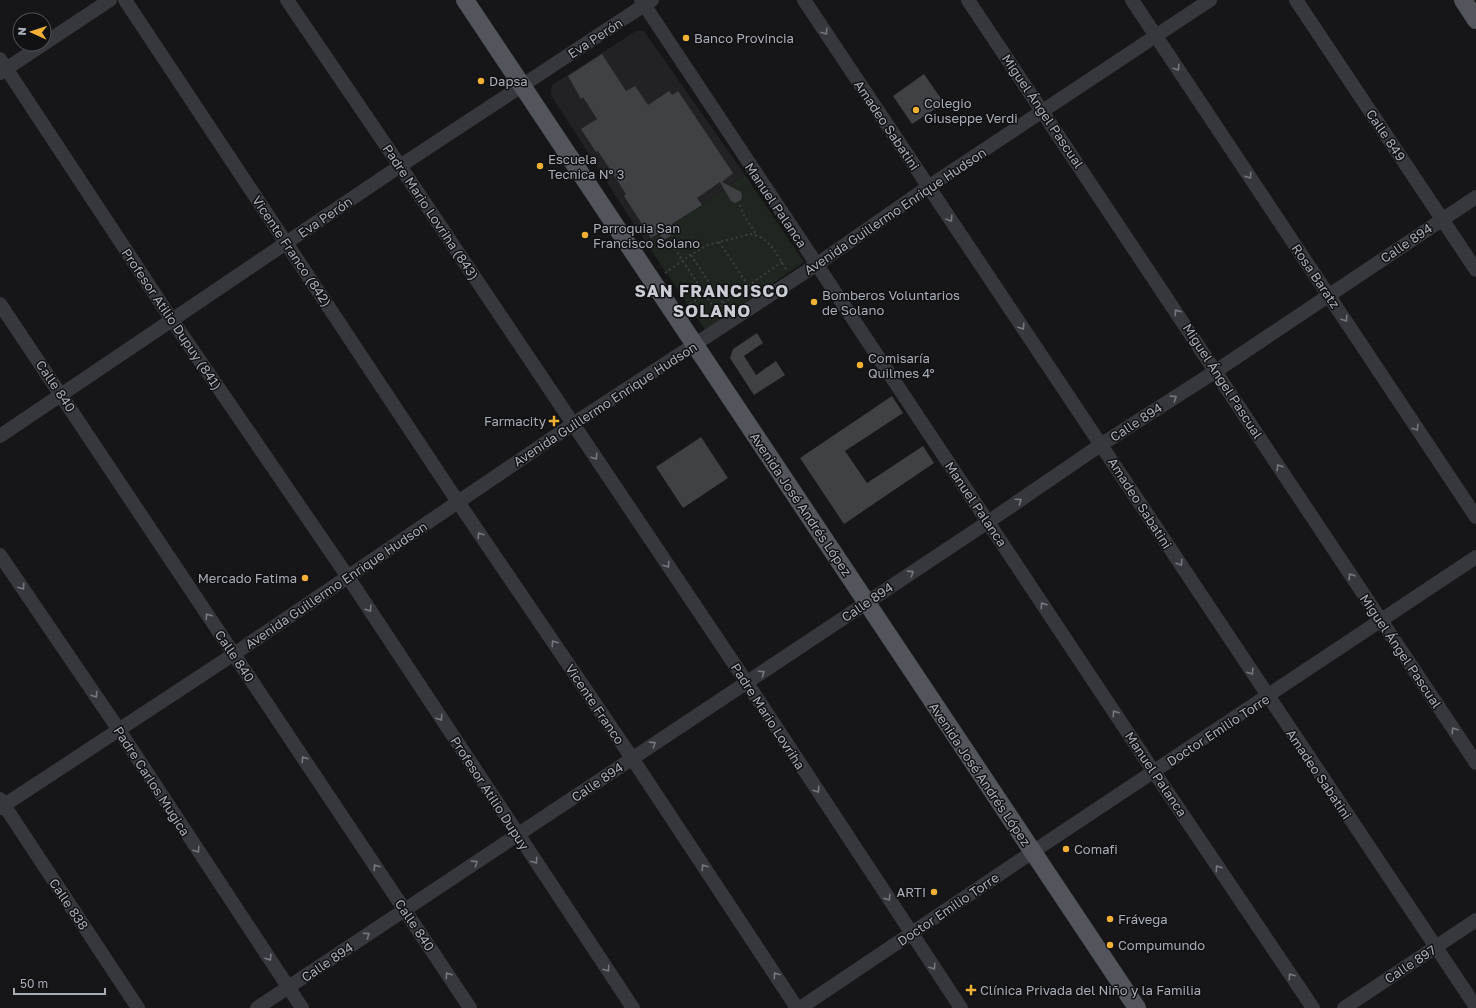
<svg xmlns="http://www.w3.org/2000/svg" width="1476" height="1008" font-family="'Golos Text',sans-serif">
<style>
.built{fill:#222225}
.green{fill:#1e261f}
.building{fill:#404145}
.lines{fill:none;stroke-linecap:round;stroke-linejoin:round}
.path{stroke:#3d3f44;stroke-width:2;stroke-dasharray:2 3;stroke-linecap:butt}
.minor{stroke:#37383d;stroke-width:14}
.major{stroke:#53555c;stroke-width:18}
.oneway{stroke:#757881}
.poi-dot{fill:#f2b134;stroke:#111113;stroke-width:1.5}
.labels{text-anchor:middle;stroke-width:3;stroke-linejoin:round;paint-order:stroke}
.street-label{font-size:13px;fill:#a8adb8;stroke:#111113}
.poi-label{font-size:13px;fill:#a8adb8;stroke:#111113;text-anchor:start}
.district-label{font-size:17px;font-weight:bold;letter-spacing:1px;fill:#c9ccd4;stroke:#111113}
</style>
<rect width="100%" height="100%" fill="#161618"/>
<path class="built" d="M636 31H644L745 175 646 243 551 95 552 85Z"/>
<path class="green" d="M745 175 804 262 705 330 646 243Z"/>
<path class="building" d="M602 54 626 91 635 86 648 105 669 91 672 95 678 91 733 173 722 182 741 192 742 196 741 200 735 203 731 201 720 182 697 198 702 205 672 224 677 231 664 240 659 233 651 238 624 196 626 194 598 151 596 152 581 129 597 119 583 97 581 99 568 76Z
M924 74 944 103 912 124 893 96Z
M757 333 763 343 744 356 756 375 776 361 785 375 754 395 730 358 733 349Z
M892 396 903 413 845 451 867 483 923 446 934 463 844 524 800 458Z
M701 437 728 478 683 508 656 467Z"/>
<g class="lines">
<path class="path" d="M740 205 744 216 756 234
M669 240 718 314
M719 242 752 291
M691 255 726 308
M665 273 692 254 708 245 750 234C769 236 776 254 786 269
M686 307 705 294
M715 309 782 262"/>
<path class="minor" d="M125 0 458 502 632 758 797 1008
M287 0 400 166 747 683 961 1008
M641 0 1154 772 1313 1008
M804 0 1476 1007
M968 0 1476 763
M1132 0 1476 517
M1296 0 1476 270
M0 59 172 320 348 577 633 1008
M0 73 110 0
M0 304 470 1008
M0 436 400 166 652 0
M0 555 119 730 302 1008
M0 799 138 1008
M0 808 234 654 573 424 816 265 928 187 1210 0
M257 1008 988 522 1102 444 1216 371 1476 197
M800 1008C878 956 956 903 1034 851 1181 753 1329 656 1476 557
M1344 1008 1476 920"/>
<path class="major" d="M465 0 1137 1008
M1463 0 1476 20"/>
</g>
<defs><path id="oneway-chevron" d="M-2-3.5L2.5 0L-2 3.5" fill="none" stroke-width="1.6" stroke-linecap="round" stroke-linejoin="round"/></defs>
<g class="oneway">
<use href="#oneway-chevron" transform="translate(825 32) rotate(56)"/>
<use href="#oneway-chevron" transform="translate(1177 68) rotate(56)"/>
<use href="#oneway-chevron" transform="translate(1249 176) rotate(56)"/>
<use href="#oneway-chevron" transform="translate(950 219) rotate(56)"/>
<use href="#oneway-chevron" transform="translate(1177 312) rotate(-124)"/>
<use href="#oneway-chevron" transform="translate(1345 319) rotate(56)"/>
<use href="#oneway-chevron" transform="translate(1022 327) rotate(56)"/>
<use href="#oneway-chevron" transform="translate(1174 398) rotate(-33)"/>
<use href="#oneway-chevron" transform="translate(1416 428) rotate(56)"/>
<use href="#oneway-chevron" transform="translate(595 457) rotate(56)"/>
<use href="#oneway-chevron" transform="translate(1279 467) rotate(-123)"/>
<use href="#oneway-chevron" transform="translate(1019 501) rotate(-34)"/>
<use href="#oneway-chevron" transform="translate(480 535) rotate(-124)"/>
<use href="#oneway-chevron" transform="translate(1180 563) rotate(57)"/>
<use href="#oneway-chevron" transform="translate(667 565) rotate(56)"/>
<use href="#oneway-chevron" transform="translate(911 573) rotate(-33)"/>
<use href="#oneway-chevron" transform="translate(1351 576) rotate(-123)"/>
<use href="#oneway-chevron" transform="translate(22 587) rotate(56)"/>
<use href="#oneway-chevron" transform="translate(1043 605) rotate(-124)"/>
<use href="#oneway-chevron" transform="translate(369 609) rotate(57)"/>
<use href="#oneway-chevron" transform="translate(208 616) rotate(-124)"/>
<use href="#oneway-chevron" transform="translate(554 643) rotate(-124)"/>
<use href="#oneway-chevron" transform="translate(1251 672) rotate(57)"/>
<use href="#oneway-chevron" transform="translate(762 673) rotate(-34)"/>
<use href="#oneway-chevron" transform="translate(95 695) rotate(56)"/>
<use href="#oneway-chevron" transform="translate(1115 713) rotate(-124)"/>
<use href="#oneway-chevron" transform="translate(440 718) rotate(57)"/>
<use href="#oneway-chevron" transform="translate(1454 730) rotate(-124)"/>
<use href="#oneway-chevron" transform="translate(653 744) rotate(-33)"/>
<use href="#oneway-chevron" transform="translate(304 759) rotate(-124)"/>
<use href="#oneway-chevron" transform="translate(817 790) rotate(57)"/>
<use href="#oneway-chevron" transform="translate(197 850) rotate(57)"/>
<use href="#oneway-chevron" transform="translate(535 861) rotate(56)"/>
<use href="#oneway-chevron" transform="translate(475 863) rotate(-33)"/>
<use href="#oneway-chevron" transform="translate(376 867) rotate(-124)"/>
<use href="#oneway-chevron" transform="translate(704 867) rotate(-124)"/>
<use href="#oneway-chevron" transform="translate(1218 868) rotate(-124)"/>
<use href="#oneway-chevron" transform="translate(888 898) rotate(57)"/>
<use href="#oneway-chevron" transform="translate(367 935) rotate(-34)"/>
<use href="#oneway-chevron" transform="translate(269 958) rotate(57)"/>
<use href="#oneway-chevron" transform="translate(933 967) rotate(56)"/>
<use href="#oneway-chevron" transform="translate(607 969) rotate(56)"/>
<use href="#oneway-chevron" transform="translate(448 975) rotate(-124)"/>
<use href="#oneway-chevron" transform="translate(776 975) rotate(-124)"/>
<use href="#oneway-chevron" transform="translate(1291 976) rotate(-124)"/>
</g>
<g class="poi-dot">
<circle cx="686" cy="38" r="4"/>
<circle cx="481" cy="81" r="4"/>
<circle cx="916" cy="110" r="4"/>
<circle cx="540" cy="166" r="4"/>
<circle cx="585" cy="235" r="4"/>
<circle cx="814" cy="302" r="4"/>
<circle cx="860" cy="365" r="4"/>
<path d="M552 415h4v4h4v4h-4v4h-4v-4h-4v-4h4z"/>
<circle cx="305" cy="578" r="4"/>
<circle cx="1066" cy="849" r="4"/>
<circle cx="934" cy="892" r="4"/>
<circle cx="1110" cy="919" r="4"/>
<circle cx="1110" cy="945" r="4"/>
<path d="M969 984h4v4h4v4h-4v4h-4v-4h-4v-4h4z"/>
</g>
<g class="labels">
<g class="street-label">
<text transform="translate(595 38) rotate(-33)" y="5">Eva Perón</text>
<text transform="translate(1043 111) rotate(56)" y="5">Miguel Ángel Pascual</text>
<text transform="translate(887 125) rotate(56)" y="5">Amadeo Sabatini</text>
<text transform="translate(1386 135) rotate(56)" y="5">Calle 849</text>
<text transform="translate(776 205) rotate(56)" y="5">Manuel Palanca</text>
<text transform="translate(895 211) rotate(-34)" y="5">Avenida Guillermo Enrique Hudson</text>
<text transform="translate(431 212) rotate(56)" y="5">Padre Mario Lovriha (843)</text>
<text transform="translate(325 217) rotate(-34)" y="5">Eva Perón</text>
<text transform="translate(1406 243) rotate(-34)" y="5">Calle 894</text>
<text transform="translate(292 251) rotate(56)" y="5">Vicente Franco (842)</text>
<text transform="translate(1316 276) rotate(56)" y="5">Rosa Baratz</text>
<text transform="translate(172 319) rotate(56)" y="5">Profesor Atilio Dupuy (841)</text>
<text transform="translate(1223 381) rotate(57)" y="5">Miguel Ángel Pascual</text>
<text transform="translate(56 386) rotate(56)" y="5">Calle 840</text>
<text transform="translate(605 404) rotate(-33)" y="5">Avenida Guillermo Enrique Hudson</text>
<text transform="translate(1136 422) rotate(-33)" y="5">Calle 894</text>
<text transform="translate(1140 503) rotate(57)" y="5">Amadeo Sabatini</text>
<text transform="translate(801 504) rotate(56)" y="5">Avenida José Andrés López</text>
<text transform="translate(976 504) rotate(56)" y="5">Manuel Palanca</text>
<text transform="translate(336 585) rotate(-34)" y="5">Avenida Guillermo Enrique Hudson</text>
<text transform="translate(867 602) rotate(-34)" y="5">Calle 894</text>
<text transform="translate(1401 651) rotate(56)" y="5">Miguel Ángel Pascual</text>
<text transform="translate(235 656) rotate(56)" y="5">Calle 840</text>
<text transform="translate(595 704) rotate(56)" y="5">Vicente Franco</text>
<text transform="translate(768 716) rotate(57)" y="5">Padre Mario Lovriha</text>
<text transform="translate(1218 730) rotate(-33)" y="5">Doctor Emilio Torre</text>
<text transform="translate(980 774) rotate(56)" y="5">Avenida José Andrés López</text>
<text transform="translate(1156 774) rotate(56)" y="5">Manuel Palanca</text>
<text transform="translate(1319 774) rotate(56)" y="5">Amadeo Sabatini</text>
<text transform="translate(152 781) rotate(57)" y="5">Padre Carlos Mugica</text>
<text transform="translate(597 782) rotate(-34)" y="5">Calle 894</text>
<text transform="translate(490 793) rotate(57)" y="5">Profesor Atilio Dupuy</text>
<text transform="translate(69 904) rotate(56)" y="5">Calle 838</text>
<text transform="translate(948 909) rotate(-34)" y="5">Doctor Emilio Torre</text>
<text transform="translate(415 925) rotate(56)" y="5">Calle 840</text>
<text transform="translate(327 962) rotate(-34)" y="5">Calle 894</text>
<text transform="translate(1410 964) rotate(-33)" y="5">Calle 897</text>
</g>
<g class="poi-label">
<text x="694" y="43">Banco Provincia</text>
<text x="489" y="86">Dapsa</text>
<text x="924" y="108">Colegio<tspan x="924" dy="15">Giuseppe Verdi</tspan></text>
<text x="548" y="164">Escuela<tspan x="548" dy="15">Tecnica Nº 3</tspan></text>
<text x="593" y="233">Parroquia San<tspan x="593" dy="15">Francisco Solano</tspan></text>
<text x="822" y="300">Bomberos Voluntarios<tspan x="822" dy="15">de Solano</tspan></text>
<text x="868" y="363">Comisaría<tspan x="868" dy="15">Quilmes 4°</tspan></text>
<text x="546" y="426" text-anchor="end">Farmacity</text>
<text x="297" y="583" text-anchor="end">Mercado Fatima</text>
<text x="1074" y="854">Comafi</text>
<text x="926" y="897" text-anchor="end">ARTI</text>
<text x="1118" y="924">Frávega</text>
<text x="1118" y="950">Compumundo</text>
<text x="980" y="995">Clínica Privada del Niño y la Familia</text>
</g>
<g class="district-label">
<text x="712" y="297">SAN FRANCISCO<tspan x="712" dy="20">SOLANO</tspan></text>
</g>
</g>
<g transform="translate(32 32) rotate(273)"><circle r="19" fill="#111113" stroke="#4d4f55"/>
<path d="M0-3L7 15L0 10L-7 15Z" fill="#f2b134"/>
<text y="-6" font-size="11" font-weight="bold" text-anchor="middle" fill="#a8adb8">N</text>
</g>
<path d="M14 988v6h91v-6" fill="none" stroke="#a8adb8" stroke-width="2"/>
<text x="20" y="988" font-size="12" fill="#a8adb8" stroke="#111113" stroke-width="3" paint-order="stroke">50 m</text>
</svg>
